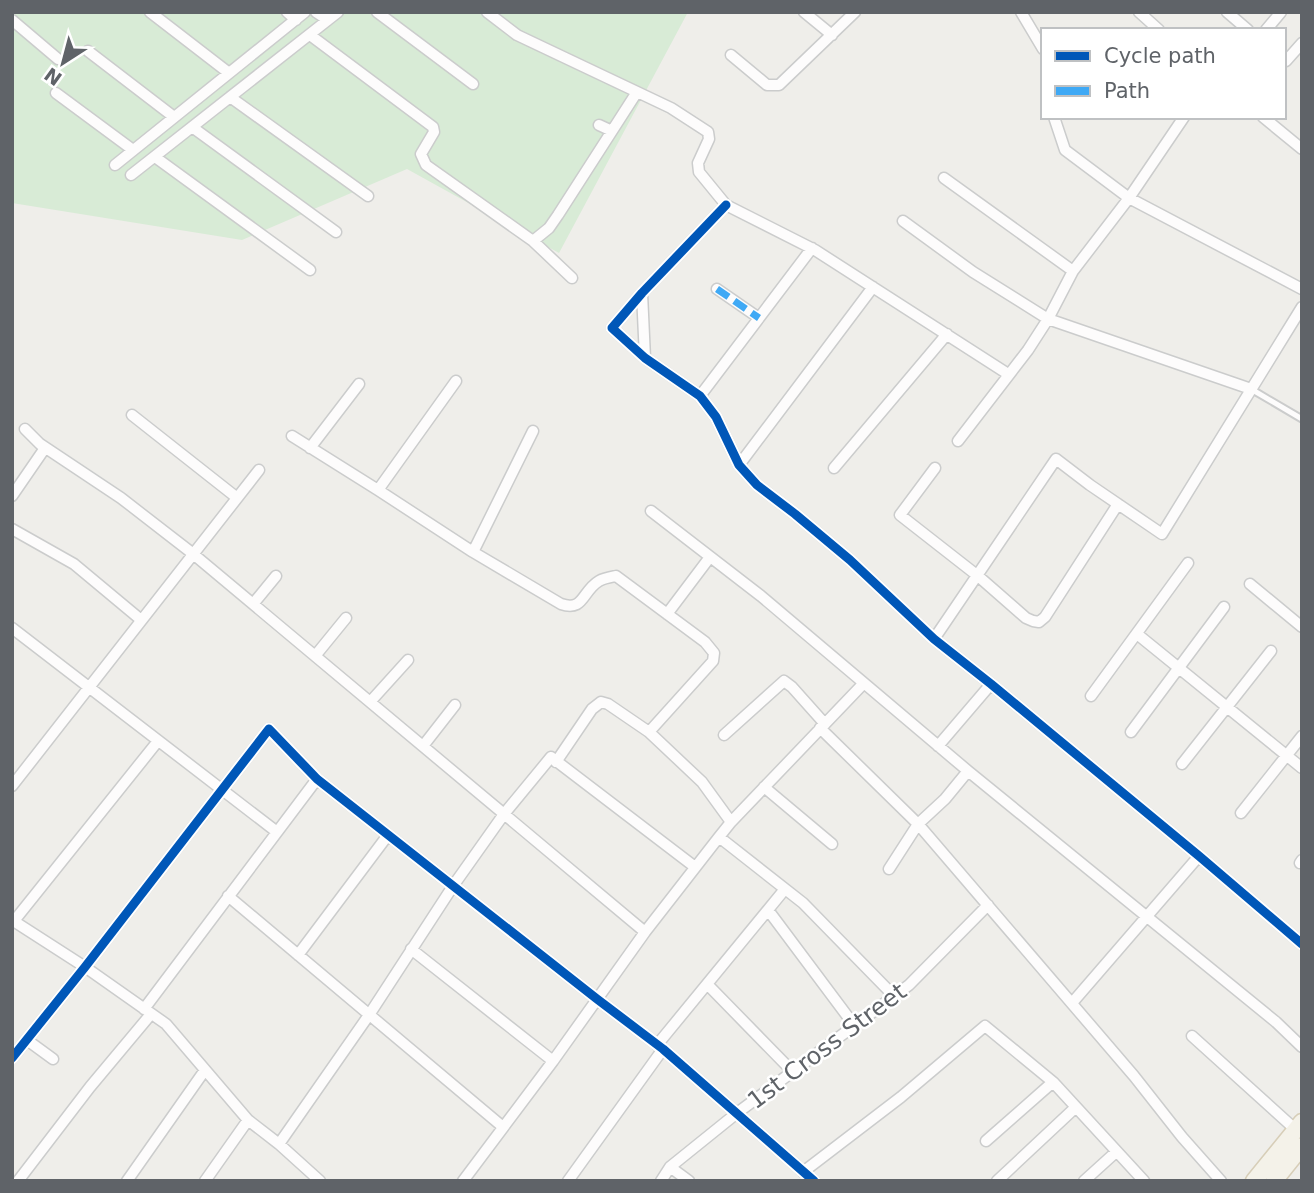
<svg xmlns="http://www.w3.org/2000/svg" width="1314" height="1193" font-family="'DejaVu Sans',sans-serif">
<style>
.green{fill:#d8ebd6}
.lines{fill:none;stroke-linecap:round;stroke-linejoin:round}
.lane-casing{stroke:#cbcccc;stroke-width:9}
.street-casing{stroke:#cbcccc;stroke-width:13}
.primary-casing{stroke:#d7ceb8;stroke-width:19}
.lane{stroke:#fdfcfc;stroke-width:5}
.street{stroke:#fdfcfc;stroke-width:10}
.primary{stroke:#f4f2e9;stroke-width:16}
.quiet{stroke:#3fa9f5;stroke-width:7;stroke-dasharray:14 7;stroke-linecap:butt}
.cycleway-casing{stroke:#fff;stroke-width:13}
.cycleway{stroke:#0057b8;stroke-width:9}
.labels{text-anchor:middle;stroke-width:5;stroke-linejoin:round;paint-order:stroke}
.street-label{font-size:24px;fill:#5f6368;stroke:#fff}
</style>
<rect width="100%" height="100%" fill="#efeeea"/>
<path class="green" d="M12 12H688L559 253 407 169 242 240 12 203Z"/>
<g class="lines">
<g class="lane-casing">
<path id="lane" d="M1251 389 1302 419"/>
</g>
<g class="street-casing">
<path id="street" d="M150 12 229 73
M287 12 296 20
M316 12 328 20
M377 12 473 84
M487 12 517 35 671 108 708 132 709 139 698 163 699 172 726 205 815 250 1008 374
M804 12 832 35
M1021 12 1043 49
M1139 12 1159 30
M1227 12 1248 30
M12 20 58 59
M1266 30 1281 12
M310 35 433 127 434 132 421 154 426 165 533 241 572 278
M88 51 174 117
M731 55 767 85H779L855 12
M1284 60 1286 61 1302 43
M56 93 133 150
M230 97 368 196
M1054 117 1065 150 1129 198 1302 289
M1263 117 1302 149
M599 125 612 131
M192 127 336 232
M155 157 310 270
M115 165 305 12
M131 175 338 12
M944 178 1073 271
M726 205 642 293 612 328 645 358 700 396 716 417 739 465 757 485 795 514 850 560 934 639 991 684 1199 856 1302 944
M903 221 973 272 1048 319 1251 389
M533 241 549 228 558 215 637 92
M717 289 759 318
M642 293 645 358
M700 396 812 248
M132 415 236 497
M25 429 40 444 121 498 192 553 645 932
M292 436 378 490 473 552 561 604C584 612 582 591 599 581 604 578 611 577 616 576L705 642 714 653 713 661 649 732
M958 441 1028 350 1048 319 1073 271 1129 198 1184 117
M310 448 359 384
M739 465 873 287
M834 468 947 334
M935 468 900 515 978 576 1026 618 1033 621 1039 622 1045 617 1118 504
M378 490 456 381
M12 496 45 448
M651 511 761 596 968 771 1276 1022 1302 1047
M12 529 74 564 140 619
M473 552 533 431
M1250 584 1302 627
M253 604 276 576
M667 614 710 557
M12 628 277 832
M1137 634 1302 768
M934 639 1056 459 1090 485 1162 534 1302 307
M315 656 346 618
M1091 696 1188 563
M370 702 408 660
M820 728 918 824 889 869
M1131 732 1224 607
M724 735 784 681 792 687 825 724
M423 746 455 705
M938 746 991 684
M556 762 592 709 601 702 608 704 649 732 702 782 731 822
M1182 764 1271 651
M968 771 945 799 918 824 1134 1076 1182 1137 1221 1181
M12 786 259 470
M764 787 832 844
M1241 813 1302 736
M719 837 803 903 894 996
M1300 863 1302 860
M228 896 503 1127
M768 910 854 1025
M12 920 85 967 166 1024 248 1120 279 1144 320 1181
M14 921 158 741
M411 949 553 1061
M298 955 388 835
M707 984 793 1072
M1072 1003 1199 856
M144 1009 317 779
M1192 1036 1296 1130
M27 1040 53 1059
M657 1045 785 889
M12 1058 85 967 269 729 317 779 597 999 663 1049 814 1181
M986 1141 1053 1082
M279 1144 369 1015 453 886 504 814 551 757 695 867
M670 1167 689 1181
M803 1172 901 1097 985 1026 1053 1082 1144 1181
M18 1181 90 1087 151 1014
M127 1181 205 1070
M205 1181 248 1120
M463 1181 553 1061 645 932 719 837 731 822 864 683
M568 1181 663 1049
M661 1181 670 1167 737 1113 909 985 988 905
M997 1181 1076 1107
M1084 1181 1116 1152"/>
</g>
<g class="primary-casing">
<path id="primary" d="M1254 1181 1302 1122
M1274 1181 1302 1146"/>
</g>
<use href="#lane" class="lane"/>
<use href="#street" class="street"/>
<use href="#primary" class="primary"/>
<path class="quiet" d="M717 289 759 318"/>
<g class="cycleway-casing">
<path id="cycleway" d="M726 205 642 293 612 328 645 358 700 396 716 417 739 465 757 485 795 514 850 560 934 639 991 684 1199 856 1302 944
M12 1058 85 967 269 729 317 779 597 999 663 1049 814 1181"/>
</g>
<use href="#cycleway" class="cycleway"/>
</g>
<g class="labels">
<g class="street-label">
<text transform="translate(827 1046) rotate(-37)" y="8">1st Cross Street</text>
</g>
</g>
<rect width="1314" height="1193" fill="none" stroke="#5f6368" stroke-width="28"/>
<rect x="1041" y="28" width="245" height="91" fill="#ffffff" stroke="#bfc1c3" stroke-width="2"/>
<rect x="1055" y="51" width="35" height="10" fill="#0057b8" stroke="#bfc1c3" stroke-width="2"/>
<text x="1104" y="63" font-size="21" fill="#5f6368">Cycle path</text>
<rect x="1055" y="86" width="35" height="10" fill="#3fa9f5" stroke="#bfc1c3" stroke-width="2"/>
<text x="1104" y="98" font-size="21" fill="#5f6368">Path</text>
<g transform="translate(63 63) rotate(216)" stroke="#ffffff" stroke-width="5" paint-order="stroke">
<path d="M0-5L12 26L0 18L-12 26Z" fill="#5f6368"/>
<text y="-10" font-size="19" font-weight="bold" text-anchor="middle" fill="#5f6368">N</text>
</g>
</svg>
